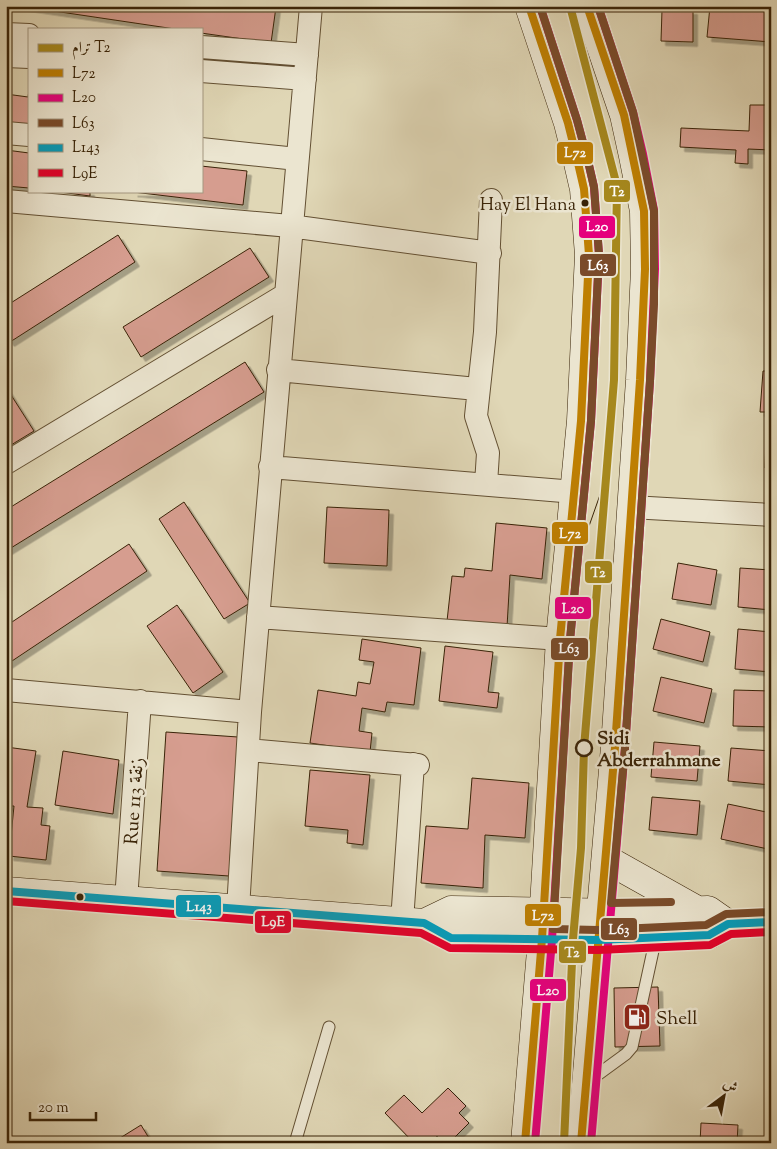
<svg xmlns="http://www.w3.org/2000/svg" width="777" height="1149" font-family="'Sorts Mill Goudy',Amiri,serif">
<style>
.building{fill:#d69d8f;stroke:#392307;filter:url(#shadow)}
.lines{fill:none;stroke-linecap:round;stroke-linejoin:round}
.service-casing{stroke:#635033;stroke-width:13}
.minor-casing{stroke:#635033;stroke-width:24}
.secondary-casing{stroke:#392307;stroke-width:29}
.service{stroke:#ebe5d0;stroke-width:11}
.minor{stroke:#ebe5d0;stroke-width:22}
.secondary{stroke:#ebe5d0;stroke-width:28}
.tram{stroke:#392307;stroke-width:1}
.bus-1-casing{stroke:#ebe5d0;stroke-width:11}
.bus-2-casing{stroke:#ebe5d0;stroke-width:11}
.bus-3-casing{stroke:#ebe5d0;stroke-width:11}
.bus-4-casing{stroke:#ebe5d0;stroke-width:11}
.bus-5-casing{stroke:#ebe5d0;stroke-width:11}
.bus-1{stroke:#be7f02;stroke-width:8}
.bus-2{stroke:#e5007d;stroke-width:8}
.bus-3{stroke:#7a4b2a;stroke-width:8}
.bus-4{stroke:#069cba;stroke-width:8}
.bus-5{stroke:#e4002b;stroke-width:8}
.tram-1-casing{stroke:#ebe5d0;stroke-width:11}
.tram-1{stroke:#a6881d;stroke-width:8}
.bus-dot{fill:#392307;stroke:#ebe5d0;stroke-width:2}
.stop-dot{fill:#ebe5d0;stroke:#392307;stroke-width:2.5}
.labels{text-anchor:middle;stroke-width:5;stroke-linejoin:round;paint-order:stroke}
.bus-label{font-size:18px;fill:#392307;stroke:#ebe5d0;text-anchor:end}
.stop-label{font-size:19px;font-weight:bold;fill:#392307;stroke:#ebe5d0;text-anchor:start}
.street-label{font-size:19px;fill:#392307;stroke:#ebe5d0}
.poi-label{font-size:19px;fill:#392307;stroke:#ebe5d0;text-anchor:start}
.line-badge{stroke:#ebe5d0;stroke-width:2}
.badge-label{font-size:14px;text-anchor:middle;font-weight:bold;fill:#fff}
</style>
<defs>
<filter id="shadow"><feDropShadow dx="4.5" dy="4.5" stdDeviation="0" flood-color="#0004"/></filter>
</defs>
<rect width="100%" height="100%" fill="#e0d7b6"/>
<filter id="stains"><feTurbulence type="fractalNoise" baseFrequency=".004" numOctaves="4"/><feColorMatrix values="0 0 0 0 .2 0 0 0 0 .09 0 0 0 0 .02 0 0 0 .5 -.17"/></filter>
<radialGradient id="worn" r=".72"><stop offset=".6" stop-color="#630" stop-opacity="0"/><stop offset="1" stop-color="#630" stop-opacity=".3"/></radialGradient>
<path class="building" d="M20 6H271L276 7 271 43 201 33V29H175Z
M710 6H771V42L707 37Z
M662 10H693V42L661 41Z
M768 73 771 74V150L748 149V164L735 163 736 150 680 147 681 128 749 131 750 105H767Z
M29 90V128L6 126V94L28 97Z
M6 150 29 153V188L6 186Z
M201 166 247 171 243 205 133 192 201 191Z
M52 191H90V196Z
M118 235 135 262 10 342 6 337V306Z
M250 248 269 277 141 357 123 327Z
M245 362 264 392 6 551V510Z
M763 371H771V412H760Z
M6 387 34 431 11 445 6 437Z
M766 439H771V468H765Z
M184 502 250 603 224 619 159 519Z
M327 507 389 510 387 566 324 563Z
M496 523 547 528 542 579 510 575 507 627 447 621 452 576 464 577 465 568 492 571Z
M129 544 147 571 6 665V626Z
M678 563 717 570 711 605 672 599Z
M740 568 771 570V610L738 607Z
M177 605 223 672 193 693 147 626Z
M661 619 710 632 703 662 653 649Z
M738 629 771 632V672L735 669Z
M362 639 421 648 414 705 387 702 385 712 362 708 359 731 372 733 370 752 310 743 318 690 356 696 358 682 370 684 374 662 359 660Z
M445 646 493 652 488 692 499 693 497 708 439 701Z
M661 677 712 689 704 723 653 711Z
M734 690 771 691V727L733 726Z
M166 732 238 737 229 876 157 871Z
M654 742 700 746 697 781 651 777Z
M6 747 36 751 27 807 43 808 41 825 50 826 46 860 9 856 14 806H6Z
M731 748 771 751V785L728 781Z
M63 751 119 760 113 814 55 805Z
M310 770 370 775 363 845 347 843 348 830 305 826Z
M472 778 529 783 525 838 485 835 483 888 421 883 426 826 468 829Z
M652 797 700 801 697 835 649 830Z
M728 804 771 813V836L768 849 721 839Z
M658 987 660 1046 615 1047 614 988Z
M448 1088 466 1106 459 1113 469 1123 449 1143H444L437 1136 430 1143H414L385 1113 404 1095 422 1113Z
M701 1123 738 1125 737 1143H700Z
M141 1125 152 1143H112Z"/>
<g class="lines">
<g class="service-casing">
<path id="service" d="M589 1081 626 1054 632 1047 656 937
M295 1143 329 1027"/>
</g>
<g class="minor-casing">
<path id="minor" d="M6 34V56L29 57
M6 34 29 35
M201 47 307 55
M201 71 305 79
M6 133 29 135
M201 149 297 159
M6 201 290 226 490 253
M278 370 477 389
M6 463 285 295
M270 467 575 492
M486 484 488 453 476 416 485 332 491 200
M631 507 771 515
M258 617 560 639
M6 690 250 712
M248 750 418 765
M126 900 140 701
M238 909 250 712 311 6
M402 921 413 764"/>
</g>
<g class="secondary-casing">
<path id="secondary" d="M606 859 697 910
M6 891 424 923 451 938 598 940 709 935 728 924 771 922
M424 923 451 910 621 913 708 910 728 924
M525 1143 542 939 560 639 581 421 589 255 584 189 578 163 568 123 529 6
M581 1143 615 747 640 380 645 269 644 211 633 156 624 115 587 6"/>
</g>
<use href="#service" class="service"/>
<use href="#minor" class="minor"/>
<use href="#secondary" class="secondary"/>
<path class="tram" d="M588 529 607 475"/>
<g class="bus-1-casing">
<path id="bus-1" d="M525 1143 542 939 560 639 581 421 589 255 584 189 578 163 568 123 529 6
M581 1143 615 747 640 380 645 269 644 211 624 115 587 6"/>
</g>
<g class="bus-2-casing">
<path id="bus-2" d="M535 1143 552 940 570 640 591 421 599 255 594 187 588 161 577 120 540 6
M591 1143 625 748 650 381 655 269 654 210 643 154 633 112 598 6"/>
</g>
<g class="bus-3-casing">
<path id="bus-3" d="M540 6 577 120 588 161 594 187 599 254 591 421 570 640 553 929 598 930 706 925 726 914 771 912
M598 6 633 112 654 211V304L650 381 625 748 611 903 671 902"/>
</g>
<g class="bus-4-casing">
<path id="bus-4" d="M6 891 424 923 451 938 598 940 709 935 728 924 771 922"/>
</g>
<g class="bus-5-casing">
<path id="bus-5" d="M6 901 421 933 450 948 598 950 710 945 731 934 771 932"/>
</g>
<use href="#bus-1" class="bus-1"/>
<use href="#bus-2" class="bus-2"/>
<use href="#bus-3" class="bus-3"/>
<use href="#bus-4" class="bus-4"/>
<use href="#bus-5" class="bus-5"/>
<g class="tram-1-casing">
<path id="tram-1" d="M564 1143 573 939 581 848 584 748 614 380 617 186 570 6"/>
</g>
<use href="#tram-1" class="tram-1"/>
</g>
<defs>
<g id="fuel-square" transform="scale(1.4375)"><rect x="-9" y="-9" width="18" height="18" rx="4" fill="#8f2418" stroke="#ebe5d0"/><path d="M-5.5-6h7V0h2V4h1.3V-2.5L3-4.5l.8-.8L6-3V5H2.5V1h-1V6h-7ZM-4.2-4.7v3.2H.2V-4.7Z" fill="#fff"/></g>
</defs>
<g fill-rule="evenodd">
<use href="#fuel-square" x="637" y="1017"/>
</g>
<g class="bus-dot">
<circle cx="585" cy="203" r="4.5"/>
<circle cx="80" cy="897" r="4.5"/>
</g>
<circle class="stop-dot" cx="584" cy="748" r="8"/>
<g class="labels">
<g class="bus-label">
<text x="576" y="210">Hay El Hana</text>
</g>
<g class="stop-label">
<text x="597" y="744">Sidi<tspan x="597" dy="22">Abderrahmane</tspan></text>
</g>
<g class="street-label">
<text transform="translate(133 801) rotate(-86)" y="7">Rue 113 زنقة</text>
</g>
<g class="poi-label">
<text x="656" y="1024">Shell</text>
</g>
</g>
<g class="line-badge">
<rect x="556" y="141" width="38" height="24" rx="5" fill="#be7f02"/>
<rect x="603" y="179" width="28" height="24" rx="5" fill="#a6881d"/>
<rect x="578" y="215" width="38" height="24" rx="5" fill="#e5007d"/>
<rect x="579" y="253" width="38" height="24" rx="5" fill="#7a4b2a"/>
<rect x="551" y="521" width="38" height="24" rx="5" fill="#be7f02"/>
<rect x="584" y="560" width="29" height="24" rx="5" fill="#a6881d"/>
<rect x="554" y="596" width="38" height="24" rx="5" fill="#e5007d"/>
<rect x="550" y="637" width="39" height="24" rx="5" fill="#7a4b2a"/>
<rect x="175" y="894" width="47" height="24" rx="5" fill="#069cba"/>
<rect x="524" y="903" width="38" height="24" rx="5" fill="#be7f02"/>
<rect x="254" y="910" width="38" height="24" rx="5" fill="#e4002b"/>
<rect x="600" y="917" width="38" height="24" rx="5" fill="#7a4b2a"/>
<rect x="558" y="940" width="29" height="24" rx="5" fill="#a6881d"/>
<rect x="529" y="978" width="38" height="24" rx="5" fill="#e5007d"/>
</g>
<g class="badge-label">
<text x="575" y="157">L72</text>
<text x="617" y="196">T2</text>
<text x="597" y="231">L20</text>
<text x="598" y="270">L63</text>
<text x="570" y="538">L72</text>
<text x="598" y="577">T2</text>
<text x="573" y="613">L20</text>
<text x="569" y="653">L63</text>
<text x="199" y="911">L143</text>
<text x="543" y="920">L72</text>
<text x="273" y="926">L9E</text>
<text x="619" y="934">L63</text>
<text x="572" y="957">T2</text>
<text x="548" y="995">L20</text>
</g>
<rect width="777" height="1149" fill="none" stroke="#e0d7b6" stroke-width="25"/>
<rect x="8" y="8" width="762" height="1134" fill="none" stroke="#392307" stroke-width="2.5"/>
<rect x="12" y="12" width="752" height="1124" fill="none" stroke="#392307"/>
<rect x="28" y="28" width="175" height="165" fill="#ebe5d0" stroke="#a49780"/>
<rect x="38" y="44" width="25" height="8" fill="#a6881d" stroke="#a49780"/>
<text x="72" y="52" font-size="15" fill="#392307">ترام T2</text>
<rect x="38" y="69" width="25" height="8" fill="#be7f02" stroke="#a49780"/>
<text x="72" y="78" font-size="15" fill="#392307">L72</text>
<rect x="38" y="94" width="25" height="8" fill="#e5007d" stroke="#a49780"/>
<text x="72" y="102" font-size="15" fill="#392307">L20</text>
<rect x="38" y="119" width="25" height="8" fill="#7a4b2a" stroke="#a49780"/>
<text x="72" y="128" font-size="15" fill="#392307">L63</text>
<rect x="38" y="144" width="25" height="8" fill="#069cba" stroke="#a49780"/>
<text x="72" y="152" font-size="15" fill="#392307">L143</text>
<rect x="38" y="169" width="25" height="8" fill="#e4002b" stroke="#a49780"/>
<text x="72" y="178" font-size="15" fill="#392307">L9E</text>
<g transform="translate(724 1096) rotate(32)" stroke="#ebe5d0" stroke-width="4" paint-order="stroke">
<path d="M0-4L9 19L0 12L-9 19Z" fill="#392307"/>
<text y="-8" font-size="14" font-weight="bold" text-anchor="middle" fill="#392307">ش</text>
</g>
<path d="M30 1112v8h66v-8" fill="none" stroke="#392307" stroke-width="2.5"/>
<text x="38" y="1112" font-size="15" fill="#392307" stroke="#ebe5d0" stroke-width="4" paint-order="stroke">20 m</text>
<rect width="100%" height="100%" filter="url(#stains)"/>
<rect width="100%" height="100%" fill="url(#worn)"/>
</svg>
